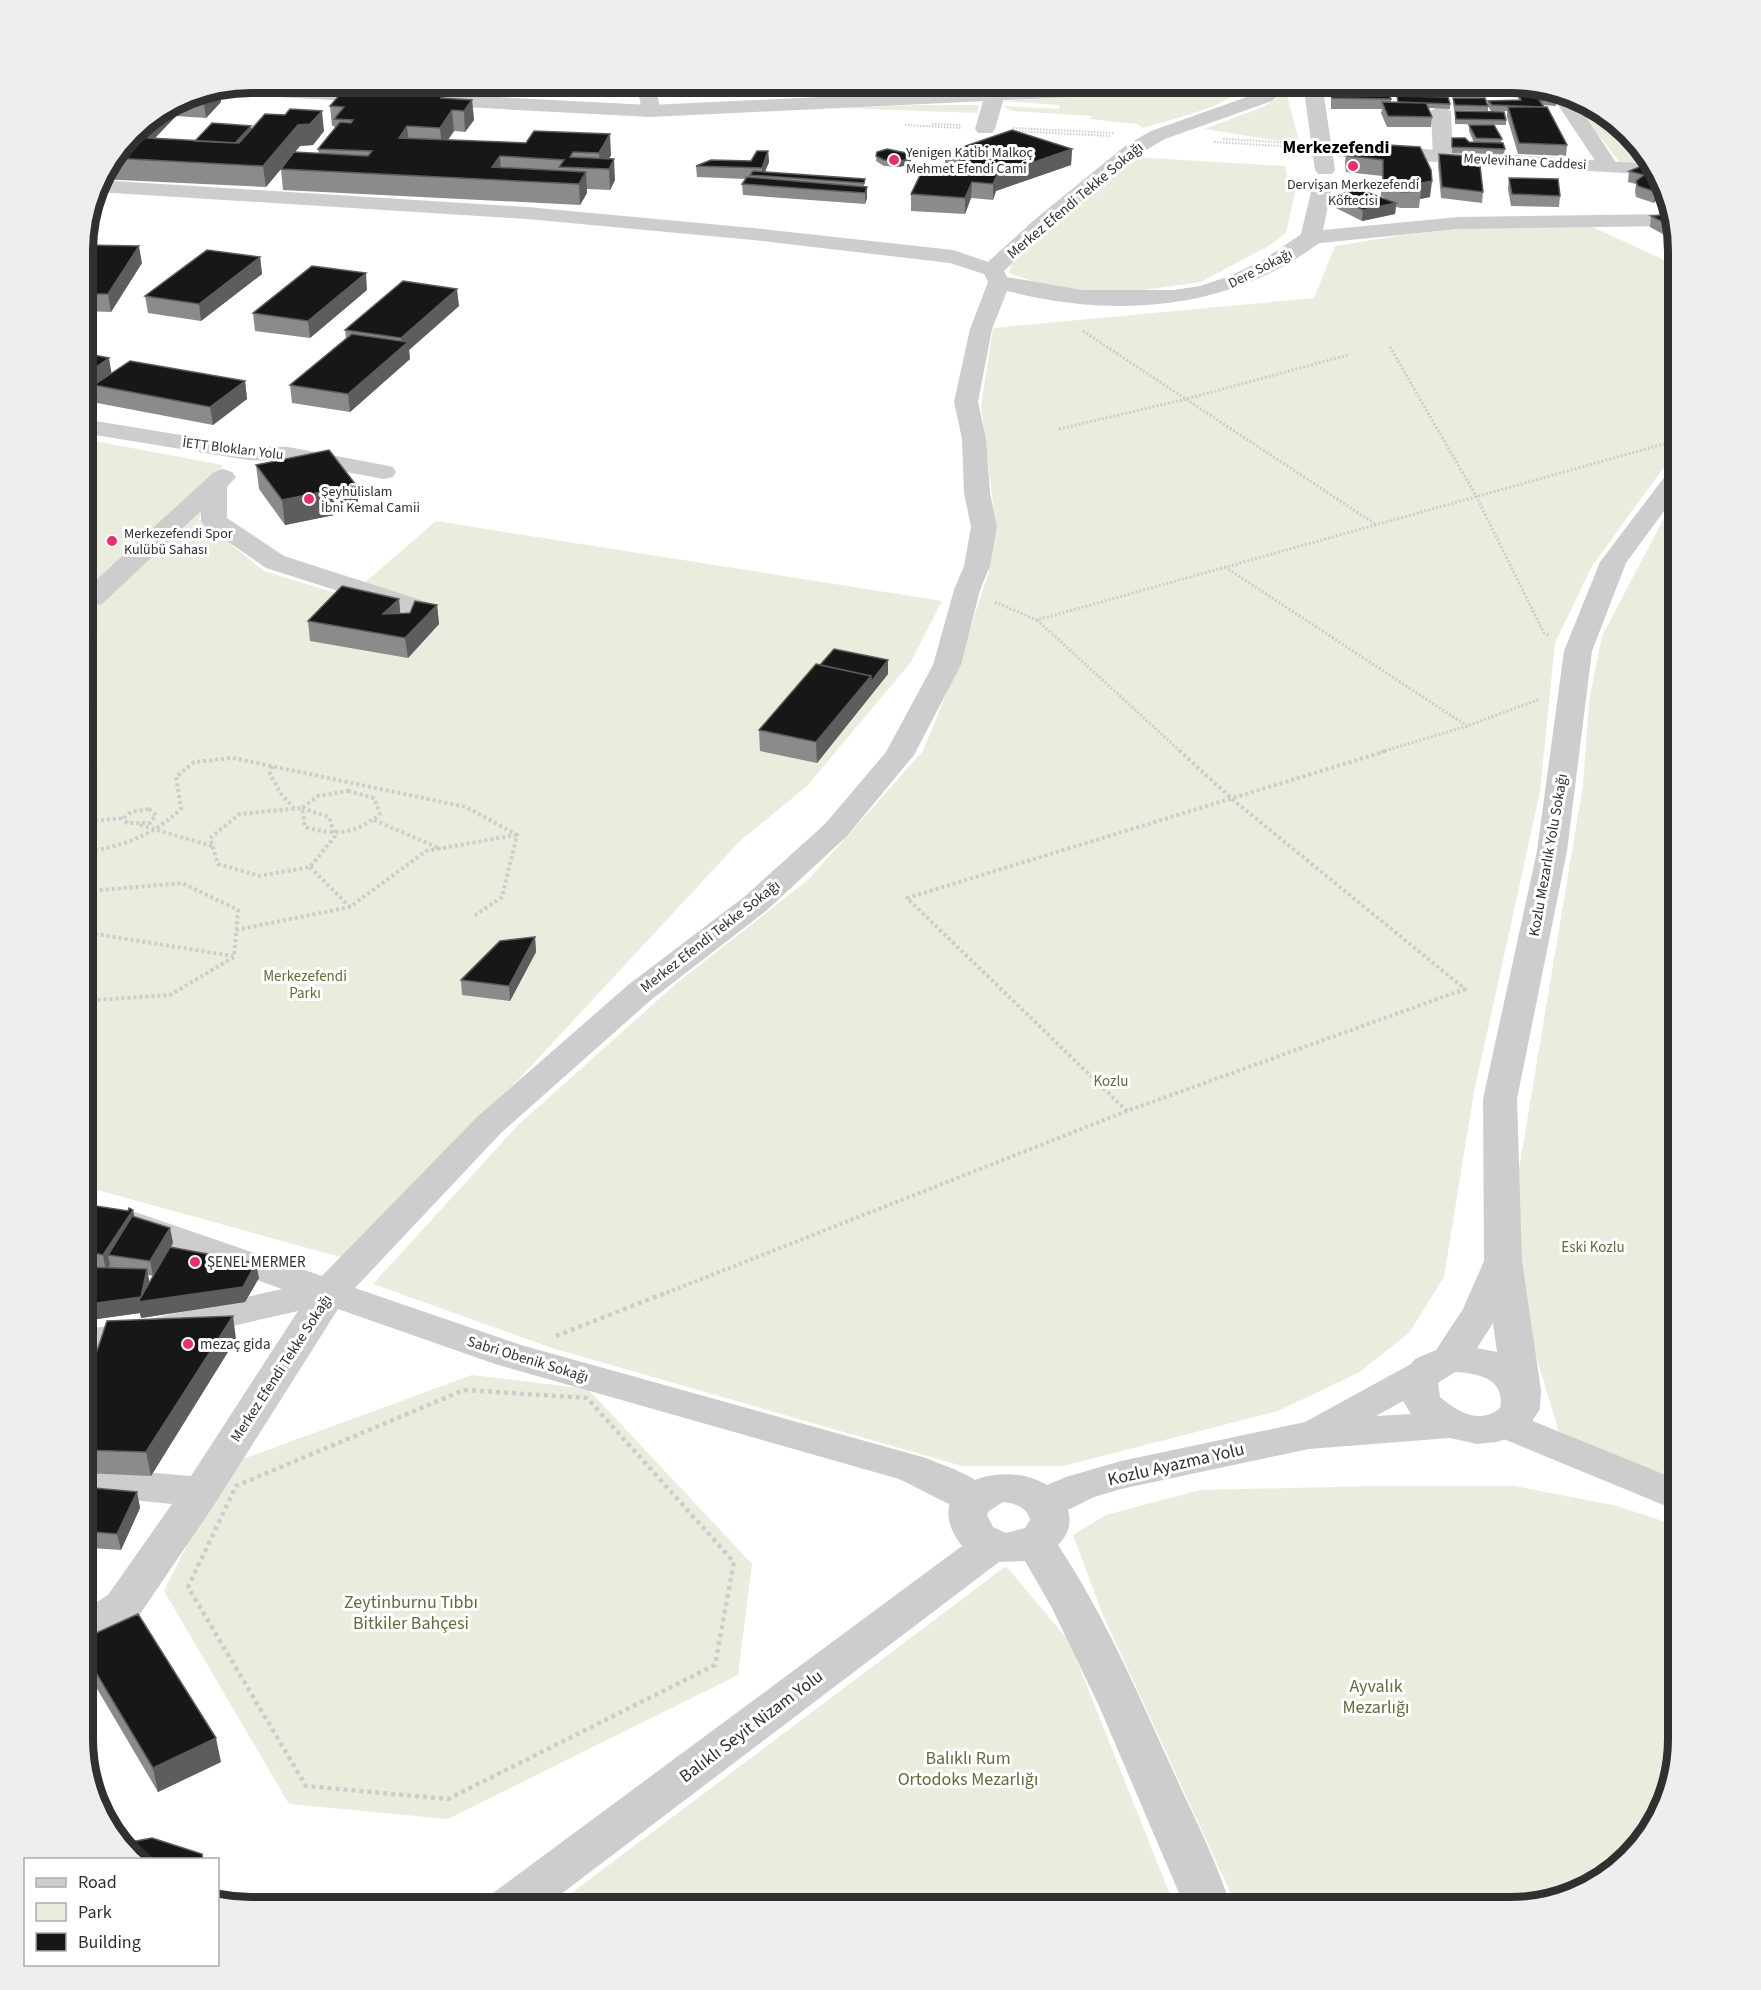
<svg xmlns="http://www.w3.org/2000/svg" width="1761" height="1990" font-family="'Source Sans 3',sans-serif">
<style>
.green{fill:#eaedde}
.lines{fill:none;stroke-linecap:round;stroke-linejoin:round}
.path-far3{stroke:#cdcdcd;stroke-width:2;stroke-dasharray:1.5 1.5;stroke-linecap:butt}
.path-far2{stroke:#cdcdcd;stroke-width:3;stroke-dasharray:2 2;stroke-linecap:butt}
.path-far1{stroke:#cdcdcd;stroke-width:4;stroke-dasharray:3 3;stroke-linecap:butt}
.path{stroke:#cdcdcd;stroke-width:4.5;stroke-dasharray:4 4;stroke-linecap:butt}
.minor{fill:#cdcdcd;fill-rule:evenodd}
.tertiary{fill:#cdcdcd;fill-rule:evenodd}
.wall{fill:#8b8b8b;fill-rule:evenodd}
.shaded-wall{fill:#5d5d5d}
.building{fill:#171717;stroke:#5d5d5d;stroke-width:1.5}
.poi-dot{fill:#eb2e6d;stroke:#fff;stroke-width:2}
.labels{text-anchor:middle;stroke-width:6;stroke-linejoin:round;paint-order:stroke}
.far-poi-label{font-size:14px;fill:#303030;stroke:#fff;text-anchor:start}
.far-street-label{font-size:14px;fill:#303030;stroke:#fff}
.street-label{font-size:15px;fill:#303030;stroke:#fff}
.park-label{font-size:15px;fill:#606e3b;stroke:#fff}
.poi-label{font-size:15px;fill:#303030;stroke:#fff;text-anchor:start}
.far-district-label{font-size:18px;font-weight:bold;fill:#000;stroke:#fff}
.near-street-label{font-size:18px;fill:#303030;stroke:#fff}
.near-park-label{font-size:18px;fill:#606e3b;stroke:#fff}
.rim{fill:none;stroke:#303030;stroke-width:8}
</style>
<rect width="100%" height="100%" fill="#fff"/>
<path class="green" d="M1243 86C1232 106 1165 121 1143 128L1137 124 1090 119 1092 116 1013 111 1002 106 1059 109 1060 105 1003 101Z
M1286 92 1299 141 1292 143 1204 129 1265 106Z
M1567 95 1585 100 1644 149 1653 166 1621 164Z
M921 105H979L978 113 841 108Z
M1132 157 1285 166 1289 185 1296 187 1286 233 1272 244 1201 282 1143 290 1084 291 1051 288 1009 273 1012 263Z
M1588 225 1671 263 1678 269V448L1592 566 1555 643 1540 792 1474 1092 1444 1277 1409 1333 1358 1373 1278 1411 1063 1466H962L552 1348 373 1284 518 1125 677 983 809 879 923 751 960 660 989 571 993 504 981 406 993 328 1314 298 1335 246 1403 235 1478 227Z
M83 439 223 465 199 519 264 571 348 597 436 521 942 601 911 662 807 786 740 841 351 1260 83 1186Z
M1678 502V1479L1561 1439 1505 1253 1583 785 1589 701 1602 636 1663 520Z
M472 1375 588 1389 752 1564 738 1675 448 1819 289 1804 164 1591 227 1465Z
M1374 1486H1515L1617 1506 1678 1526V1740L1661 1814 1612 1873 1564 1899 1511 1907H1237L1102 1613 1073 1535 1106 1515 1200 1490Z
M1006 1566 1069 1641 1175 1907H553Z"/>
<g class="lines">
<path class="path-far3" d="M932 124 961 125
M905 125 961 128
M1013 128 1114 133
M1013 131 1110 136
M1223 139 1293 143
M1214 142 1296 147"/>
<path class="path-far2" d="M1083 331 1375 524
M1390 347 1476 496 1544 633 1550 636
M1059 429 1186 399 1348 355
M1225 567 1467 726
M995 602 1037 620 1678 440
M1037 620 1181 752
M83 674H92L83 688
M1381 752 1467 726 1540 699"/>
<path class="path-far1" d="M272 766 270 774 281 794 294 808
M348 791 374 798 380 814C355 834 336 836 305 827L302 808 318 796Z
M302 808 329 817 335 836 310 867 259 876 218 864 210 838 240 814Z
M149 809 156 815 150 823H127L124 818 131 812Z
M374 820 441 849
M83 822 124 818
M140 825 212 846
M83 852C122 847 152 836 181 809L176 777 194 762 233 758 466 807 517 835 502 897 474 916
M310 867 350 907
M83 895 89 891 182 883 238 910 234 957 170 995 83 1001
M236 930 350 907 426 851 516 835
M83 932 233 956
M1127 1111 907 898 1386 751
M661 1295 1127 1111 1465 989 1232 799 1180 751"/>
<path class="path" d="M556 1336 665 1293
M464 1390 587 1398 734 1562 715 1665 448 1799 306 1786 188 1587 236 1486Z"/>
<path class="minor" d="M636 83H656L660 111 657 115H643Z
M1272 83H1294L1272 101 1165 139 1139 154 1047 229 1004 271 1007 277 1082 290H1174L1200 286 1230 276 1263 260 1303 233H1319L1322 238 1319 243C1227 312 1115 318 1007 291L992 329 978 402 986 439 990 493 997 527 990 566 980 590 961 665 914 755 847 836 766 911 652 999 501 1133 355 1288 521 1345 926 1458C949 1468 981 1476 994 1499L988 1509C984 1511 978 1514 974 1514 965 1514 913 1485 899 1479L495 1364 338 1309 216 1502 138 1617 98 1643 83 1647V1610L108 1595 172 1504 83 1495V1467L191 1476 298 1311 128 1350 83 1355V1329L128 1324 282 1289 115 1230 110 1222 115 1214 128 1210 141 1214 322 1276 477 1117 628 985 744 897 825 824 886 752 933 665 954 590 964 566 971 527 964 493 962 439 954 402 970 329 988 282 984 274 950 263 753 240 527 219 97 192 99 180 527 207 753 228 953 250 988 262 1033 221 1125 146 1151 131 1258 93Z
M1420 83H1521L1536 87 1528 91 1430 89Z
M995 88 1005 94 995 129 992 133H978L975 129 985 94Z
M1552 91 1572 96 1619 167 1616 171H1602L1550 93Z
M1441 105 1451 111 1453 157 1450 161H1436L1433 157 1431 111Z
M83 419 248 446 288 447 384 465 393 467 396 472 393 477 384 479 288 461 248 460 83 433Z
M223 469 232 472 236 477 227 487V518L284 556 430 603 434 609 430 615 420 617 266 568 205 526 201 521V511L102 604 92 606 83 604V592L214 472Z
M1508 1411 1678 1480V1511L1494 1435 1488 1425 1494 1415Z"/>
<path class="tertiary" d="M1116 83H1250L1240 89 650 117 221 94 213 90 245 84 650 105Z
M1303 83H1322L1331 143 1652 164 1658 175 1333 156 1335 170 1332 174H1318L1315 170Z
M1321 186 1328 188 1331 192 1323 230 1458 217 1672 214 1675 226 1458 229 1311 244 1303 243 1300 238 1311 192 1314 188Z
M1678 468V492L1626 563 1592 651 1567 851 1517 1099 1522 1261 1541 1390 1540 1409 1529 1426 1522 1433 1497 1442 1477 1444 1450 1438 1309 1449 1121 1489 1094 1497 1068 1510C1072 1524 1068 1535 1058 1545 1105 1616 1139 1696 1174 1773 1194 1817 1217 1862 1231 1907H1185L1099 1706 1052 1608 1025 1561 999 1562 544 1907H487L493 1893 962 1546C915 1486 1001 1457 1047 1485L1066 1477 1121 1461 1305 1422 1411 1364 1415 1359 1436 1350 1463 1309 1484 1261 1483 1099 1537 851 1564 651 1600 562 1669 471ZM1493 1323 1497 1352 1477 1348ZM1455 1372C1478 1373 1506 1379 1500 1408 1480 1425 1458 1412 1440 1397L1438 1383ZM1403 1401 1411 1414 1376 1416ZM1003 1502C1014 1503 1027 1507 1030 1520L1025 1528 1006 1533 993 1527 987 1515 989 1511Z"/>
</g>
<path class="wall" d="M1328 83H1342L1343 85H1350V83H1409L1408 91 1387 92 1391 99V102H1397V96L1450 104V109L1429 108 1432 117 1431 127H1387L1381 113 1382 109H1331V95Z
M219 89 221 102 206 118 176 116 155 138 195 141 251 130 324 131 313 145 300 146 295 152 319 154 318 149 335 129 334 126H332L330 106 370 94 444 93 445 98 472 100 474 120 465 132 454 131 448 140 526 143 611 155 609 159 615 180 610 190 587 189V193L580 205 283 190 281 169 266 187 99 179 100 176 139 124 187 95Z
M1518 93 1557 100 1556 106 1543 105 1567 145 1566 156 1518 154 1507 117V111H1491L1488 106V111L1454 110 1453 103V98L1488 105V101L1519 100 1518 98Z
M1455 111 1506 120V125L1455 124Z
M1469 125 1502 139 1501 143 1505 149 1504 154 1452 153V138L1469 142 1474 143 1469 131Z
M1420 147 1430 197 1420 199 1419 208H1401L1396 207 1395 214 1362 221 1334 207 1335 196 1384 199 1385 198 1381 196 1382 176 1346 172 1345 164 1346 148Z
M1072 149 1071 165 996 191 993 200 971 198 965 214 911 211V194L951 172 945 169V153Z
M768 151 769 162 765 172 865 179 864 187H867V198L865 204 743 195 742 184 746 179 697 177 696 166 751 161Z
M877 152 911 159V164L899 167 884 166 876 161Z
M1439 154 1483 192 1482 203 1441 198 1438 165Z
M1653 165 1665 188 1654 203 1636 197 1635 192 1636 184 1628 182 1629 171Z
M1509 178 1560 196 1559 207 1511 206 1508 189Z
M1651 216 1673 218 1677 242 1650 227Z
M83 245 142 263 111 312 83 311Z
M260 257 262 274 201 321 148 313 145 296Z
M367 290 310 338 255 331 253 313Z
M459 306 409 350 410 359 350 412 292 403 290 385 346 338 345 330Z
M83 353 112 373 245 381 247 399 213 425 97 403 95 388Z
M256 465 356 485 359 510 285 525 259 489Z
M399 599 400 613H410L437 605 439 624 408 658 310 641 308 621Z
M888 674 817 763 760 751 759 730Z
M535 937 536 952 510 1001 462 995 461 980Z
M83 1204 134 1217 170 1228 173 1243 171 1247 259 1278 245 1302 141 1318 140 1313 83 1321V1267H89L83 1266ZM148 1275 153 1276 149 1283Z
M236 1339 151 1476 83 1473V1393Z
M83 1487 137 1492 140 1508 121 1550 91 1548 93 1555 83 1573Z
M83 1639 221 1762 158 1792 83 1665Z"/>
<path class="shaded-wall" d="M219 89 221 102 206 118 203 98 210 90Z
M472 100 474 120 465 132 464 111Z
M174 103 176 116 136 158 132 137 155 115Z
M452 110 454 131 442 148 440 128Z
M322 111 324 131 313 145 300 146 266 187 263 166 298 125Z
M251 126 252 136 234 156 232 145Z
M407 126 409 147 399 138Z
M610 134 611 155 603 169H600L599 153Z
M1072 149 1071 165 996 191 993 200V184L997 175Z
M768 151 769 162 763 176H762V168Z
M500 156 501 177 492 167Z
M614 159 615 180 610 190 609 169Z
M911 159V164L899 167V161Z
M586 172 587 193 580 205 579 184Z
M1432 181 1430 197 1420 199 1421 191 1420 183Z
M972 182 971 198 965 214V198Z
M1662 183 1665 188 1654 203 1656 192Z
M867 187V198L865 204V193Z
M1396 203 1395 214 1362 221 1363 210Z
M139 246 142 263 111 312 108 294Z
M260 257 262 274 201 321 199 304Z
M366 273 367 290 310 338 308 321Z
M457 289 459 306 409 350 410 359 350 412 348 394 402 346 401 338Z
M109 358 112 376 94 385 95 388 83 396V376Z
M245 381 247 399 213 425 210 407Z
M356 485 359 510 285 525 282 500Z
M399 599 401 619 383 614Z
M437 605 439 624 408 658 405 638Z
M888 660V674L817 763 816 742 871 676Z
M535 937 536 952 510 1001 509 986Z
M133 1210 136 1225 108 1255 110 1265 106 1271 103 1255Z
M170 1228 173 1243 153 1276 150 1261Z
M256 1263 259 1278 245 1302 141 1318 140 1313 83 1321V1305L147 1269 150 1284Z
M233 1316 236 1339 151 1476 146 1452Z
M137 1492 140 1508 121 1550 117 1534Z
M91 1547 93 1555 83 1573V1561Z
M216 1738 221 1762 158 1792 153 1768Z"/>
<path class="building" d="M1329 83H1342L1343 85H1331V90Z
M1331 85H1383L1391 99 1332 98Z
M210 90 203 98 184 97 187 95Z
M373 90 444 93 441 98 472 100 464 111 452 110 440 128 407 126 399 138 526 143 534 131 610 134 599 153 573 152 570 157 614 159 609 169 559 167 564 160 500 156 492 167 586 172 579 184 281 169 294 152 368 156 372 151 318 149 340 122 351 123 353 120 334 119 344 107 330 106 341 93 370 94Z
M1518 93H1554L1557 100H1539L1544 107 1492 105 1488 101 1521 100Z
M1397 96 1448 97 1450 104 1398 102Z
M1453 98H1485L1488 106 1455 105Z
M1382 102 1426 103 1432 117 1388 116Z
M1508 107H1547L1567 145 1519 143Z
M290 109 322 111 310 124 298 125 263 166 113 158 139 124 155 115 132 137 239 143 265 114 285 115Z
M1455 111 1504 112 1506 120 1456 119Z
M212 123 251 126 235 143 195 141Z
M1469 125H1494L1502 139 1476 138Z
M1012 130 1072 149 997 175 993 184 972 182 965 198 911 194 922 171 966 173 967 163 945 153Z
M1452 138H1465L1469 142 1503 143 1505 149 1452 147Z
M1354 143 1420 147 1431 170 1432 181 1420 183 1421 191 1402 192 1386 187 1390 184 1383 180V160L1348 156 1346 148Z
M887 149 912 154 911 159 899 161 884 160 876 156 877 152Z
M757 151H768L762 168 696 166 711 160 751 161Z
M1439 154 1479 157 1483 192 1442 187Z
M1647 164 1653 165 1662 183 1656 192 1638 186 1636 181 1644 175 1629 171Z
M753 171 865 179 864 183 750 175Z
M747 177 867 187 865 193 742 184Z
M1509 178 1558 179 1560 196 1512 194Z
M1358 189 1396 203 1363 210 1335 196Z
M1665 215 1673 218 1675 228 1651 216Z
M83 245 139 246 108 294H83Z
M207 250 260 257 199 304 145 296Z
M312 266 366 273 308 321 253 313Z
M403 281 457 289 401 338 345 330Z
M352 334 408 342 348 394 290 385Z
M83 353 109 358 83 376Z
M130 361 245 381 210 407 94 385Z
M329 450 356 485 282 500 256 465Z
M342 586 399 599 383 614 410 613 415 601 437 605 405 638 308 621Z
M834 649 888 660 871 682V676L820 665Z
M816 664 871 676 816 742 759 730Z
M535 937 509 986 461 980 500 941Z
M83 1204 128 1211 129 1208 133 1210 103 1255 83 1251Z
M132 1216 170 1228 150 1261 108 1255Z
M170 1247 256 1263 243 1287 138 1302Z
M83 1267 147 1269 141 1297 83 1305Z
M233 1316 146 1452 83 1450V1393L107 1321Z
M83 1487 137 1492 117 1534 83 1531Z
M83 1545 91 1547 83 1561Z
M138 1614 216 1738 153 1768 83 1651V1639Z
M152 1838 202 1854 203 1860H139L120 1844Z"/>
<g class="poi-dot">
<circle cx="894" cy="160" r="6"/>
<circle cx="1353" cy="166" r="6"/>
<circle cx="309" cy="499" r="6"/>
<circle cx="112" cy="541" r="6"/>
<circle cx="195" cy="1262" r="6"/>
<circle cx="188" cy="1344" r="6"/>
</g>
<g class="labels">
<g class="far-poi-label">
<text x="906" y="157">Yenigen Katibi Malkoç<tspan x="906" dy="16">Mehmet Efendi Cami</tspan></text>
<text x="1353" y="189" text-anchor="middle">Dervişan Merkezefendi<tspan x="1353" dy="16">Köftecisi</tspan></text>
<text x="321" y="496">Şeyhülislam<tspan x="321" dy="16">İbni Kemal Camii</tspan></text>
<text x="124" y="538">Merkezefendi Spor<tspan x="124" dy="16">Kulübü Sahası</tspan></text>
</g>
<g class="far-street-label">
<text transform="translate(1525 161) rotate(3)" y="5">Mevlevihane Caddesi</text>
<text transform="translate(1260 268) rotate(-27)" y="5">Dere Sokağı</text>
<text transform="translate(233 448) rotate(7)" y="5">İETT Blokları Yolu</text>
</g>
<g class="street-label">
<text transform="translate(1075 200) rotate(-40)" y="5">Merkez Efendi Tekke Sokağı</text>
<text transform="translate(1548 855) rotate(-80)" y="5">Kozlu Mezarlık Yolu Sokağı</text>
<text transform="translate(710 936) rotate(-38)" y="5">Merkez Efendi Tekke Sokağı</text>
<text transform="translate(528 1359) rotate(17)" y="5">Sabri Obenik Sokağı</text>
<text transform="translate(281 1368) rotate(-57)" y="5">Merkez Efendi Tekke Sokağı</text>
</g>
<g class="park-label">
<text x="305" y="981">Merkezefendi<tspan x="305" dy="17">Parkı</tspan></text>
<text x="1111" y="1086">Kozlu</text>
<text x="1593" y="1252">Eski Kozlu</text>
</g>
<g class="poi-label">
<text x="207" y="1267">ŞENEL MERMER</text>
<text x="200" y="1349">mezaç gida</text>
</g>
<g class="far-district-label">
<text x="1336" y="153">Merkezefendi</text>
</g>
<g class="near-street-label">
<text transform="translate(1176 1464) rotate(-13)" y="6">Kozlu Ayazma Yolu</text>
<text transform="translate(751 1726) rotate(-37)" y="6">Balıklı Seyit Nizam Yolu</text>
</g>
<g class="near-park-label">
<text x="411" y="1608">Zeytinburnu Tıbbı<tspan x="411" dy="21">Bitkiler Bahçesi</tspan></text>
<text x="1376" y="1692">Ayvalık<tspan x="1376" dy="21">Mezarlığı</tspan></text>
<text x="968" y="1764">Balıklı Rum<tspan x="968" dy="21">Ortodoks Mezarlığı</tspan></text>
</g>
</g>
<path d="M0 0H1761V1990H0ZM251 93H1510A158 158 0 0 1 1668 251V1739A158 158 0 0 1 1510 1897H251A158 158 0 0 1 93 1739V251A158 158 0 0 1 251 93Z" fill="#eee" fill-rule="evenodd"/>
<path class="rim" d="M251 93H1510A158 158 0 0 1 1668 251V1739A158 158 0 0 1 1510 1897H251A158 158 0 0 1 93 1739V251A158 158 0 0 1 251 93Z"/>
<rect x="24" y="1858" width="195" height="108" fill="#ffffff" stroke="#acacac" stroke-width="1.5"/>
<rect x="36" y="1878" width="30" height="9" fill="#cdcdcd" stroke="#acacac" stroke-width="1.5"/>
<text x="78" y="1888" font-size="18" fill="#303030">Road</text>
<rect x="36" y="1903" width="30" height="18" fill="#eaedde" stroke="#acacac" stroke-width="1.5"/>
<text x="78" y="1918" font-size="18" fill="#303030">Park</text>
<rect x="36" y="1933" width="30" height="18" fill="#171717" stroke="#acacac" stroke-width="1.5"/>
<text x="78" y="1948" font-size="18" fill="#303030">Building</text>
</svg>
